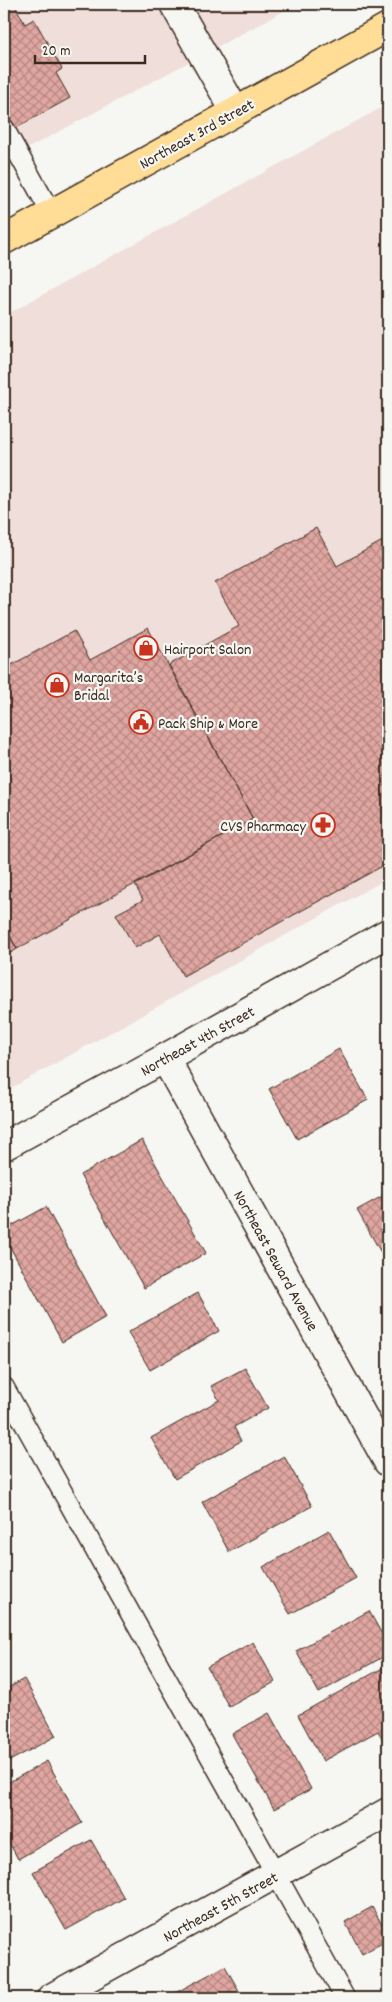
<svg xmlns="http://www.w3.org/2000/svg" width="392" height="2002" font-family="Dekko,sans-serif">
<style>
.built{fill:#efdeda}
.building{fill:url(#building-cross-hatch);stroke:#3b2a1e}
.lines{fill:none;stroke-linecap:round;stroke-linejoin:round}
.lane-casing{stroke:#3b2a1e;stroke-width:22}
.street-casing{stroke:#3b2a1e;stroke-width:31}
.secondary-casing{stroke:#3b2a1e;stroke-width:31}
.primary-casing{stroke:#3b2a1e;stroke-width:31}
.lane{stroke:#f6f6f2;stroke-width:19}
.street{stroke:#f6f6f2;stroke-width:28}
.secondary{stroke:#f6f6f2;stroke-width:28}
.primary{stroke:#ffdd96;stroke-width:28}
.labels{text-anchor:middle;stroke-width:4.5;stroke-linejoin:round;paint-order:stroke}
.street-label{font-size:16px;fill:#3b2a1e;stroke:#f6f6f2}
.poi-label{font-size:16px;fill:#3b2a1e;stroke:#f6f6f2;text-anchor:start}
</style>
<defs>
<pattern id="building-cross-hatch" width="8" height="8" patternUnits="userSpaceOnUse" patternTransform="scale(1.25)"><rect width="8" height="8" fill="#e0a6a1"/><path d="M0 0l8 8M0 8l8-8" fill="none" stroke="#b78783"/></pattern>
</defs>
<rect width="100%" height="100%" fill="#f6f6f2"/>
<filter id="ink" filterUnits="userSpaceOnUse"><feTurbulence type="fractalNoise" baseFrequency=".02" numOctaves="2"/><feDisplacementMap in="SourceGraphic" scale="10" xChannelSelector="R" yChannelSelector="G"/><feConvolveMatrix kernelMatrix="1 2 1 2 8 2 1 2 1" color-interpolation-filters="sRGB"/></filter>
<g filter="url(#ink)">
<path class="built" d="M4 4H297L4 161Z
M388 104V878L4 1092V316Z"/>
<path class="building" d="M4 4H14L25 24 34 19 62 69 56 73 70 98 12 130 4 114Z
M316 528 337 566 388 538V863L183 976 160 934 135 948 116 914 143 900 135 885 253 819 169 665 239 626 215 583Z
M148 628 253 819 17 949 4 925V669L74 631 90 660Z
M4 925 17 949 4 957Z
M339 1049 368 1100 297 1139 269 1089Z
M142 1140 206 1253 144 1288 80 1175Z
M388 1193V1265L357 1210Z
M46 1207 106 1317 62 1342 4 1236V1230Z
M198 1293 219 1331 150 1370 128 1332Z
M245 1368 268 1408 234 1427 241 1441 175 1479 151 1438 219 1400 211 1386Z
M284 1456 312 1506 229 1552 202 1502Z
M329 1530 356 1578 290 1614 263 1567Z
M369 1611 388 1645V1654L319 1693 296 1651Z
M253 1642 275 1682 229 1707 207 1667Z
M388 1665V1746L387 1747 378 1731 323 1761 298 1715Z
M24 1679 56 1736 4 1764V1690Z
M269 1713 311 1789 274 1809 232 1734Z
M47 1761 82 1823 18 1859 4 1833V1785Z
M91 1840 124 1898 66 1930 33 1872Z
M372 1907 388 1935V1940L362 1954 345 1922Z
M225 1966 243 1998H166Z"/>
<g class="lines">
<g class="lane-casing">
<path id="lane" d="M4 128 51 213
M4 1387 345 1998"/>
</g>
<g class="street-casing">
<path id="street" d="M174 4 235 111
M165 1058 388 1462
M51 1998 388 1812"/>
</g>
<g class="secondary-casing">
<path id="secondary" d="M4 1146 165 1058 388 933"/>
</g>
<g class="primary-casing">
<path id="primary" d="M4 240 388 27"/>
</g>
<use href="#lane" class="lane"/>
<use href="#street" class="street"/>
<use href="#secondary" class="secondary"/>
<use href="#primary" class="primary"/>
</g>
</g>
<defs>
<g id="shop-ring" transform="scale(1.25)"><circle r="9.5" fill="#f6f6f2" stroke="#c8321e" stroke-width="1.5"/><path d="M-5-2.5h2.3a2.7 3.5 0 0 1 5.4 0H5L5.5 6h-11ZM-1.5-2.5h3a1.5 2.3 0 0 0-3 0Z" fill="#c8321e"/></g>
<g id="civic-ring" transform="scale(1.25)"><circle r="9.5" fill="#f6f6f2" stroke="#c8321e" stroke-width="1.5"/><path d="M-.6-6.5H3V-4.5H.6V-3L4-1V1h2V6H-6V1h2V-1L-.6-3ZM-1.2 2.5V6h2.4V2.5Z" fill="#c8321e"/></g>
<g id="pharmacy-ring" transform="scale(1.25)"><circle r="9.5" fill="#f6f6f2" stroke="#c8321e" stroke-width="1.5"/><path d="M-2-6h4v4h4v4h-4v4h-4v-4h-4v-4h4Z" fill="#c8321e"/></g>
</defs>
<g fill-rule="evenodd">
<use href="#shop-ring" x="146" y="648"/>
<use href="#shop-ring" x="57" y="685"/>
<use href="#civic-ring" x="141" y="722"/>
<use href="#pharmacy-ring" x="323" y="825"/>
</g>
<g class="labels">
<g class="street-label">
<text transform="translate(196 133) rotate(-29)" y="6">Northeast 3rd Street</text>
<text transform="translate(197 1040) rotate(-29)" y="6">Northeast 4th Street</text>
<text transform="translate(277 1260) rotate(61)" y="6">Northeast Seward Avenue</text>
<text transform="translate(220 1906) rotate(-29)" y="6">Northeast 5th Street</text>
</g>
<g class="poi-label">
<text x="164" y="654">Hairport Salon</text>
<text x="74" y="682">Margarita’s<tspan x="74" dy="18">Bridal</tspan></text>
<text x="158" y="728">Pack Ship &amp; More</text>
<text x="306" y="831" text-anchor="end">CVS Pharmacy</text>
</g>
</g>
<rect width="392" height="2002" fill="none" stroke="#f6f6f2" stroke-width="20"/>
<rect x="10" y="10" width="372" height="1982" fill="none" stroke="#3b2a1e" stroke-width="2" filter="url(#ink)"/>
<path d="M35 55v8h110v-8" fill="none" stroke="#3b2a1e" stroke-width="2.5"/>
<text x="42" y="55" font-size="15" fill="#3b2a1e" stroke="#f6f6f2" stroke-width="4" paint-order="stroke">20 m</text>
</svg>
